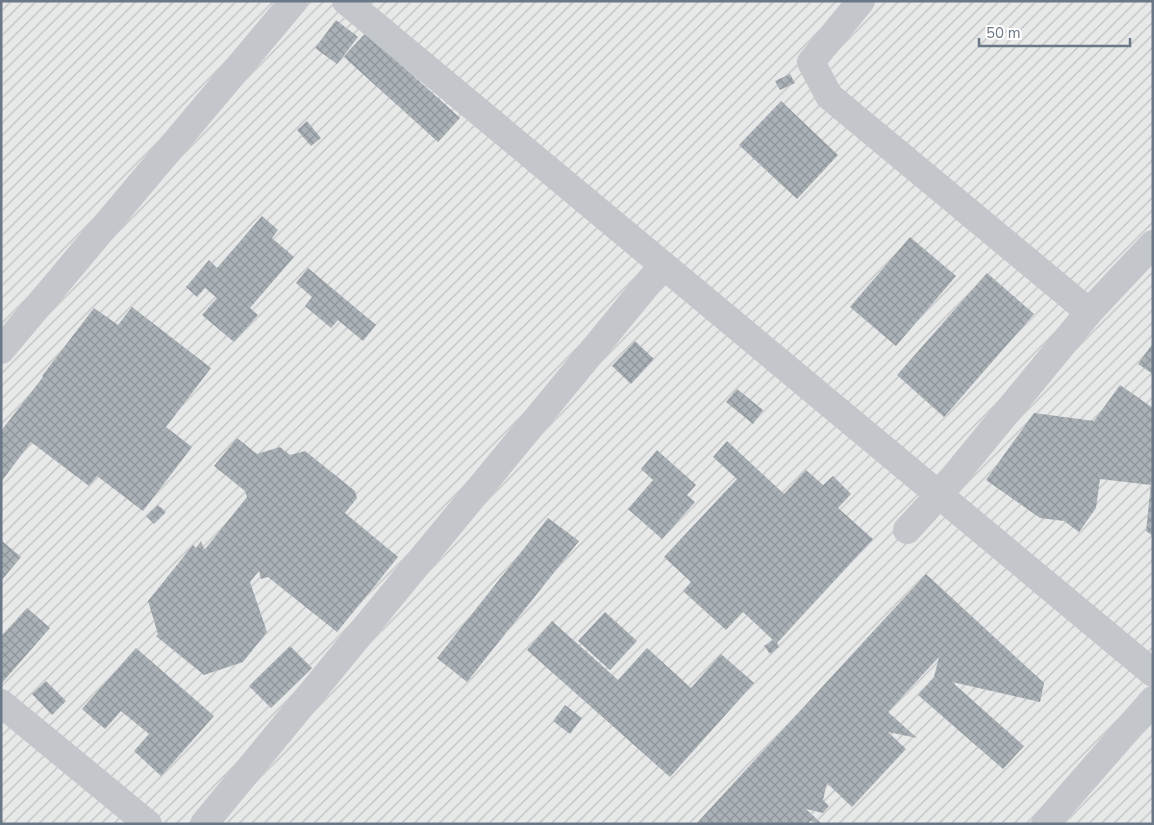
<svg xmlns="http://www.w3.org/2000/svg" width="1154" height="825" font-family="'Nunito Sans',sans-serif">
<style>
.industrial{fill:url(#industrial-furrows)}
.building{fill:url(#building-cross-hatch)}
.lines{fill:none;stroke-linecap:round;stroke-linejoin:round}
.minor{stroke:#c3c6ca;stroke-width:28}
</style>
<defs>
<pattern id="industrial-furrows" width="10" height="10" patternUnits="userSpaceOnUse" patternTransform="scale(1.25)"><rect width="10" height="10" fill="#e7e8e8"/><path d="M-1 1l2-2M0 10L10 0M9 11l2-2" fill="none" stroke="#bfc1c2"/></pattern>
<pattern id="building-cross-hatch" width="8" height="8" patternUnits="userSpaceOnUse" patternTransform="scale(1.25)"><rect width="8" height="8" fill="#aab1b7"/><path d="M0 0l8 8M0 8l8-8" fill="none" stroke="#8e959a"/></pattern>
</defs>
<rect width="100%" height="100%" fill="#f9f9f7"/>
<path class="industrial" d="M1 1H1153V824H1Z"/>
<path class="building" d="M336 20 358 37 337 64 315 48Z
M371 27 387 52 460 118 438 142 344 57Z
M790 74 795 83 780 90 775 81Z
M781 101 838 155 797 199 739 145Z
M307 121 321 138 311 146 297 130Z
M262 216 278 230 272 238 294 257 250 308 258 315 234 342 202 315 217 298 205 288 197 297 186 287 209 260 217 268Z
M910 237 956 276 896 346 850 307Z
M308 268 376 325 363 341 338 320 331 328 305 306 312 297 296 283Z
M987 273 1034 314 944 417 897 375Z
M132 307 211 368 166 427 192 447 143 511 97 476 89 486 31 442 1 482V431L43 377 42 376 94 308 118 325Z
M635 341 654 359 631 384 612 366Z
M1153 343V374L1138 364Z
M1120 385 1153 408V536L1146 531 1151 485 1100 479 1096 508 1079 532 1064 521 1040 518 986 480 1034 413 1094 421Z
M737 389 763 410 753 424 726 402Z
M237 438 257 454 280 447 290 455 305 451 355 491 357 498 345 513 398 557 337 632 268 577 261 579 259 571 250 582 267 632 243 662 204 675 156 636 158 634 148 601 193 545 196 548 201 541 204 549 206 548 247 497 245 491 214 466Z
M727 441 784 494 806 470 823 485 833 476 851 494 838 508 873 539 777 643 779 647 770 654 764 646 773 640 743 612 726 630 683 591 691 582 664 557 737 479 713 457Z
M657 450 696 485 687 495 695 502 662 539 628 509 653 480 641 469Z
M158 505 166 512 154 524 146 516Z
M548 518 579 541 467 682 437 658Z
M1 540 21 557 1 581Z
M926 574 1044 683 1040 702 952 682 1024 746 1003 769 918 695 934 677 939 657 888 712 917 738 888 732 906 749 852 807 827 783 823 800 829 806 823 813 806 809 822 824 810 821 808 824H696Z
M27 608 50 628 1 684V637Z
M605 612 637 641 610 670 578 641Z
M552 621 618 680 647 648 691 688 721 654 754 683 670 777 527 650Z
M290 646 312 668 271 708 249 686Z
M136 648 214 716 161 776 134 751 149 734 121 711 105 729 82 709Z
M46 681 66 701 52 715 32 694Z
M565 705 582 718 570 734 553 721Z"/>
<g class="lines">
<path class="minor" d="M346 1 1153 673
M861 1 811 62 829 96 1089 312
M1 350 294 1
M907 530 939 495 1089 312 1153 244
M1 703 148 824
M204 824 663 265
M1045 824 1153 700"/>
</g>
<rect width="1154" height="825" fill="none" stroke="#6a7786" stroke-width="5"/>
<path d="M979 38v8h151v-8" fill="none" stroke="#6a7786" stroke-width="2.5"/>
<text x="986" y="38" font-size="15" fill="#6a7786" stroke="#ffffff" stroke-width="4" paint-order="stroke">50 m</text>
</svg>
